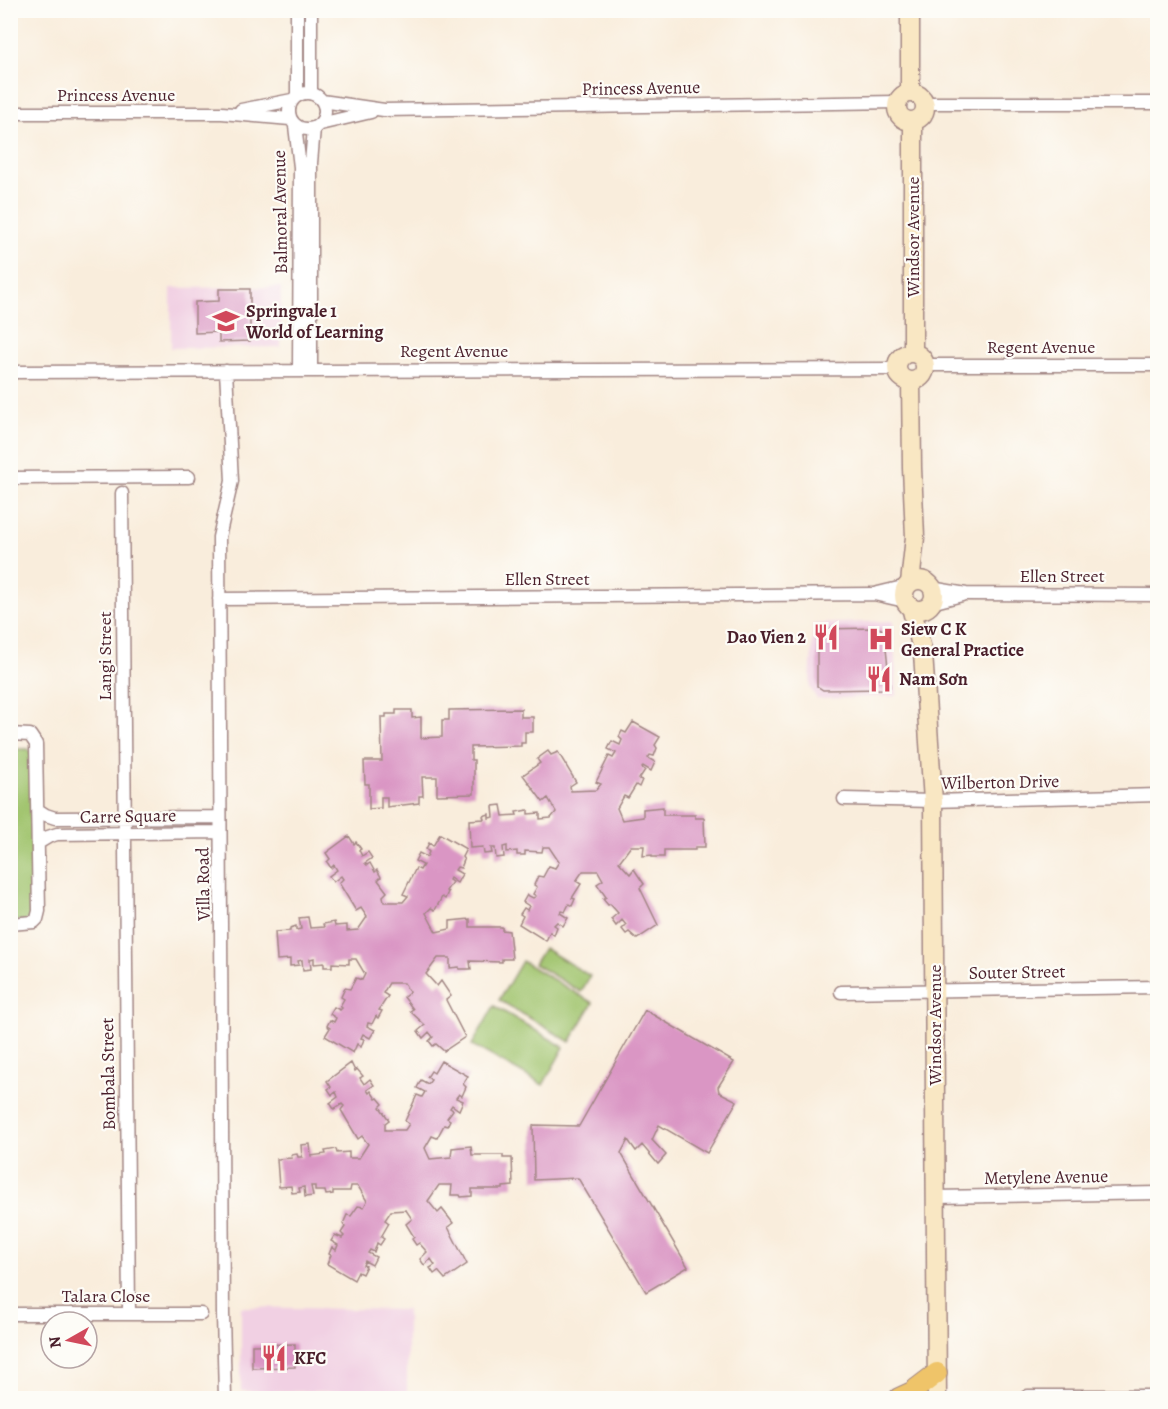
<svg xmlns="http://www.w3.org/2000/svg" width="1168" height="1409" font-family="Alegreya,serif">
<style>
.built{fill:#f1d0e3}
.green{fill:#a2c56f;stroke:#76724d;stroke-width:1.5}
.building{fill:#da96c4}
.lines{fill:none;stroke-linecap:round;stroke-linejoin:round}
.street-casing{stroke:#a28684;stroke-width:15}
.secondary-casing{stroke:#a28684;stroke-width:21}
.primary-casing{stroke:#a28684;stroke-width:22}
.street{stroke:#fff;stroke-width:12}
.secondary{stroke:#f9e7c3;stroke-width:18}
.primary{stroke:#efc469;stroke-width:20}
.labels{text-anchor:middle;stroke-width:4.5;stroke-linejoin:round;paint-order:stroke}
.street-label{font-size:18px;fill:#4a1f2b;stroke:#fdfcf7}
.poi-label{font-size:18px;font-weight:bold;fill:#4a1f2b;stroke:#fdfcf7;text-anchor:start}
</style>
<rect width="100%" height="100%" fill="#fdfcf7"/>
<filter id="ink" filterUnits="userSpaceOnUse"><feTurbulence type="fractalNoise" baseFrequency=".0167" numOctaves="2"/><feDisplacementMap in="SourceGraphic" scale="12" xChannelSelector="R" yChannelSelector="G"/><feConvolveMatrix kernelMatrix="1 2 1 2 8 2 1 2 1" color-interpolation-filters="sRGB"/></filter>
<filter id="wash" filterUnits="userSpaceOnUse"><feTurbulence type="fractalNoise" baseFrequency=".008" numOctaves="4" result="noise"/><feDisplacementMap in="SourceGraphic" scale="24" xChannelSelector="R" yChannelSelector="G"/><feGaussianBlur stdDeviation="1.35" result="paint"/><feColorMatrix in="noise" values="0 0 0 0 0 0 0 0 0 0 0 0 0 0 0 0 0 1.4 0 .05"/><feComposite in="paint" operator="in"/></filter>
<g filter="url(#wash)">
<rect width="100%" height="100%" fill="#f9eddc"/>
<path class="built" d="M281 287V347L171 348V288Z
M893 621 897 696 817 699 810 687 813 624Z
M241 1307 407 1310V1392L241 1391Z"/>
<path class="green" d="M10 749H28L33 756V915L26 921H11Z
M544 948 590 976 581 992 534 964Z
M522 961 593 1003 570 1042 499 1000Z
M494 1006 564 1047 543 1085 472 1045Z"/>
<g id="blocks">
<path class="building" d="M219 289H250V341L219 342V332L195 333V302L219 301Z
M878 628 884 630 890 687 883 689 823 690 817 686V636L820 629Z
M521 709V717H533V732H525V743H521V746L471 747V760H474V794L437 795V777H422L423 796H419V803L387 807V797H381V808L369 809V784H365L364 761H382L381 717H386V714H396V710H412V718L421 717V738L442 737V720H449V710Z
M633 722 660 737 655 745 657 748 654 756 650 755 648 758 655 762 651 771 643 766 642 768 645 770 639 779 642 780 639 787 636 785 628 798 624 796 617 808 622 820 643 817V809L663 807V815H695V818H704L705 847H695V850H664V857H652V855L643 856 644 846H631L619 862 630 874 634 869 644 884 640 888 658 925 637 939 629 932 626 934 622 929 626 925 622 920 616 926 611 919 618 913 610 904 608 905 603 899 606 897 597 884 603 880 598 871H583L576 881 581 884 572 898 575 899 572 906 569 904 565 912 561 911 560 913 568 918 563 926 557 922 554 925 557 927 554 935 550 932 546 941 519 924 523 916 520 914 524 908 527 910 529 906 523 902 527 895 533 898 536 896 533 894 537 887 534 885 538 876 543 877 549 866 555 868 559 862 549 847H543L542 852 525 851V855H517V851L507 852V846L503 847 504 857 496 858 495 848H491L492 853 484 854 483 847 470 848 469 820 484 819 483 816 489 814V818L494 817 493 806 501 805 503 816 517 815 516 812 528 810V814L540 813V819L551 818 556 812 548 798 543 802 523 775 540 763 537 759 548 751 551 755 558 752 576 782 570 786 571 791 596 790 601 784 596 782 609 756 613 758 616 753 608 749 612 741 620 745 622 740 619 737 622 731 626 733Z
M440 834 466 849 462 857 464 860 461 868 457 867 455 870 462 874 457 883 450 878 449 880 452 882 446 891 448 892 445 899 442 897 435 910 431 908 426 913 436 932 450 929V921L470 919V927H502V930L509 931 512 959H502V962L470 961 471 969H459V967L450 968V958H438L426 974 437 986 441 981 451 996 446 1000 465 1037 444 1051 436 1044 433 1046 429 1041 433 1037 429 1032 423 1038 418 1031 425 1025 410 1011 413 1009 404 997 410 992 404 983H389L383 993 388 996 379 1010 382 1011 378 1018 376 1016 372 1024 368 1023 367 1026 375 1030 370 1038 363 1034 361 1038 364 1039 361 1047 357 1044 353 1053 325 1036 330 1028 327 1026 330 1020 334 1022 336 1018 330 1014 334 1007 340 1010 342 1008 340 1006 344 999 341 997 345 988 350 989 356 978 362 980 365 974 356 959H349V964L332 963V967H324V963L314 964V958L310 959 311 969 303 970 302 960 298 961 299 965 290 966V959L277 960 275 932 290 931V928L296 926V930L301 929 299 918 308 917 310 928 324 927 323 924 334 922 335 926 347 925V931L358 930 367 917 361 908 356 911 339 883 343 879 341 876 333 882 329 876 337 870 334 865 331 868 327 862 330 859 326 853 349 836 354 844 356 842 361 849 359 850 362 856 368 852 372 858 365 863 367 865 370 863 375 872 377 870 381 877 378 880 387 892 383 896 384 902H403L408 896 403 894 416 868 420 870 423 865 415 861 419 853 427 857 429 852 426 849 429 843 433 846Z
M645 1010 734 1062 718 1087 719 1092 737 1101 707 1153 659 1125 652 1140 666 1155 658 1164 642 1145 636 1151 628 1140 621 1153 688 1267 646 1292 578 1178 534 1180 533 1125 579 1126Z
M441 1061 468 1076 463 1084 466 1087 462 1096 459 1094 456 1098 463 1101 459 1110 452 1105 450 1108 453 1110 447 1118 450 1120 447 1126 444 1125 437 1138 432 1136 425 1148 430 1159 451 1157 452 1148 471 1146 472 1155H503V1158H512L513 1186 503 1187V1189H472V1196L461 1197 460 1195H451L452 1185H439L428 1201 438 1213 442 1209 453 1223 448 1227 467 1264 445 1279 438 1271 434 1274 430 1268 435 1265 431 1259 424 1265 420 1259 427 1252 419 1243 416 1245 412 1239 414 1237 406 1224 412 1219 406 1210 391 1211 385 1220 389 1223 381 1237 384 1239 380 1245 377 1243 374 1252 370 1250 368 1253 376 1257 372 1265 365 1261 363 1265 366 1266 362 1274 358 1272 354 1280 327 1264 331 1255 329 1254 332 1247 336 1250 338 1245 331 1241 335 1235 342 1238 344 1236 341 1233 345 1227 343 1224 347 1215 351 1216 358 1206 364 1207 367 1201 358 1186H351L350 1191H333V1194L326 1195 325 1191H315V1186H311L313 1196 305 1197 304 1187 299 1188 300 1192 292 1193 291 1186 279 1187 277 1159 292 1158 291 1155 297 1154 298 1157H302L301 1145 310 1144 311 1156 326 1154 325 1151 336 1149 337 1153 349 1152V1158H359L368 1144 362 1136 358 1139 341 1110 344 1106 342 1104 334 1109 330 1103 338 1097 336 1092 332 1095 328 1089 331 1087 327 1081 351 1063 355 1071 357 1069 363 1076 360 1078 364 1084 370 1079 374 1085 367 1090 369 1093 371 1091 376 1099 378 1098 383 1104 380 1107 389 1120 385 1123V1130H405L409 1124 405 1121 417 1095 422 1097 425 1092 417 1088 421 1080 428 1084 431 1080 427 1077 431 1071 434 1073Z
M295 1344V1367L252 1368V1345Z"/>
</g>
</g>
<g filter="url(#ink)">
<use href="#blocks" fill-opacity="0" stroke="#a28684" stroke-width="1.5"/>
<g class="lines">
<g class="street-casing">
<path id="street" d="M311 10V93
M289 111a18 18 0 1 1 36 0a18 18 0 1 1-36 0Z
M297 95V10
M322 101 384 110 898 102
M924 103H1158
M241 110 292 100
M10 113H222L290 119
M320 124 371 112
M295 126 300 167 299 370
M925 365H1158
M311 370V163L314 128
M10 372 898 369
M10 478 189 477
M122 493 129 1314
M931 588 966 594 1158 595
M878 593 907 586
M219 599 874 594 905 601
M931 603 962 595
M10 734 30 735 36 744 39 911 37 919 34 922 10 924
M844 799 933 801 1158 795
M38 810 46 815 55 818 220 817
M38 843 48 837 57 834 220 832
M841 992 1158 987
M935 1197 1158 1193
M10 1314H201
M225 1398 223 1314 219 537 232 481 226 371
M1025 1398 1028 1396H1158"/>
</g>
<g class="secondary-casing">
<path id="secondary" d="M910 93V10
M897 107a14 14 0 1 1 28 0a14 14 0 1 1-28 0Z
M913 353V121
M897 367a14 14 0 1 1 28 0a14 14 0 1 1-28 0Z
M904 595a15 15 0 1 1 30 0a15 15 0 1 1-30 0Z
M910 583 915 537 912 468 911 381
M911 607 923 653 933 801 937 1398"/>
</g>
<g class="primary-casing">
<path id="primary" d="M899 1398 912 1392 937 1373"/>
</g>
<use href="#street" class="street"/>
<use href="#secondary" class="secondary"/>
<use href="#primary" class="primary"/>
</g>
</g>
<defs>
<g id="school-bare" transform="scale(2.07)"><path d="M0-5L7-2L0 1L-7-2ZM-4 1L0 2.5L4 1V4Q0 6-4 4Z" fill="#d1495b" stroke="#fdfcf7" stroke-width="2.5" paint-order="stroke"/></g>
<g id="restaurant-bare" transform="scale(2.07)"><path d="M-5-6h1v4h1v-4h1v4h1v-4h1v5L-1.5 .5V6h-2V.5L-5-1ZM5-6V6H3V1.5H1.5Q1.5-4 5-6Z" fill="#d1495b" stroke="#fdfcf7" stroke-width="2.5" paint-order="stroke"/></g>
<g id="hospital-bare" transform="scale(2.07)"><path d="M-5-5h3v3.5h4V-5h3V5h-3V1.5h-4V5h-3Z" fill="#d1495b" stroke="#fdfcf7" stroke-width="2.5" paint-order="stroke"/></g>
</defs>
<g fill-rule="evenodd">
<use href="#school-bare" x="226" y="321"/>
<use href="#restaurant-bare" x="826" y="637"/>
<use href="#hospital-bare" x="881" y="639"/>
<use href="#restaurant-bare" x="879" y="679"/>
<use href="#restaurant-bare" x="274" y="1358"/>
</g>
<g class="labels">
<g class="street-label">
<text transform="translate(641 88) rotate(-1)" y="6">Princess Avenue</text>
<text x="116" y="101">Princess Avenue</text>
<text transform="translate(280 212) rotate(-91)" y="6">Balmoral Avenue</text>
<text transform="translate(913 237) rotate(-90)" y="6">Windsor Avenue</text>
<text x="1041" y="353">Regent Avenue</text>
<text x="454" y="357">Regent Avenue</text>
<text x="1062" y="582">Ellen Street</text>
<text x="547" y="585">Ellen Street</text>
<text transform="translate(105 656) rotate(-90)" y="6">Langi Street</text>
<text transform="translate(1000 782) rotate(-1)" y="6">Wilberton Drive</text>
<text transform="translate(128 816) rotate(-1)" y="6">Carre Square</text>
<text transform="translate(203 884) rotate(-91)" y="6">Villa Road</text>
<text transform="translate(1017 972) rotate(-1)" y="6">Souter Street</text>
<text transform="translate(935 1025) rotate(-90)" y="6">Windsor Avenue</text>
<text transform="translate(108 1074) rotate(-91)" y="6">Bombala Street</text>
<text transform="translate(1046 1177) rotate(-1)" y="6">Metylene Avenue</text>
<text x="106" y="1302">Talara Close</text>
</g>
<g class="poi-label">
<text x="246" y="317">Springvale 1<tspan x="246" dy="21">World of Learning</tspan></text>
<text x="901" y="635">Siew C K<tspan x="901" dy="21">General Practice</tspan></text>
<text x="806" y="643" text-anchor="end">Dao Vien 2</text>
<text x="899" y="685">Nam Sơn</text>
<text x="294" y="1364">KFC</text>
</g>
</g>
<rect width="1168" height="1409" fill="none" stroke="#fdfcf7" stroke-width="36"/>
<g transform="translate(69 1340) rotate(261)"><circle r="28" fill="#fdfcf7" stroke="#b5a4a5" stroke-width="1.5"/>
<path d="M0-4.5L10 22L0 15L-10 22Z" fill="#d1495b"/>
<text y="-9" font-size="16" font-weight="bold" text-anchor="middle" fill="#4a1f2b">N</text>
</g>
</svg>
